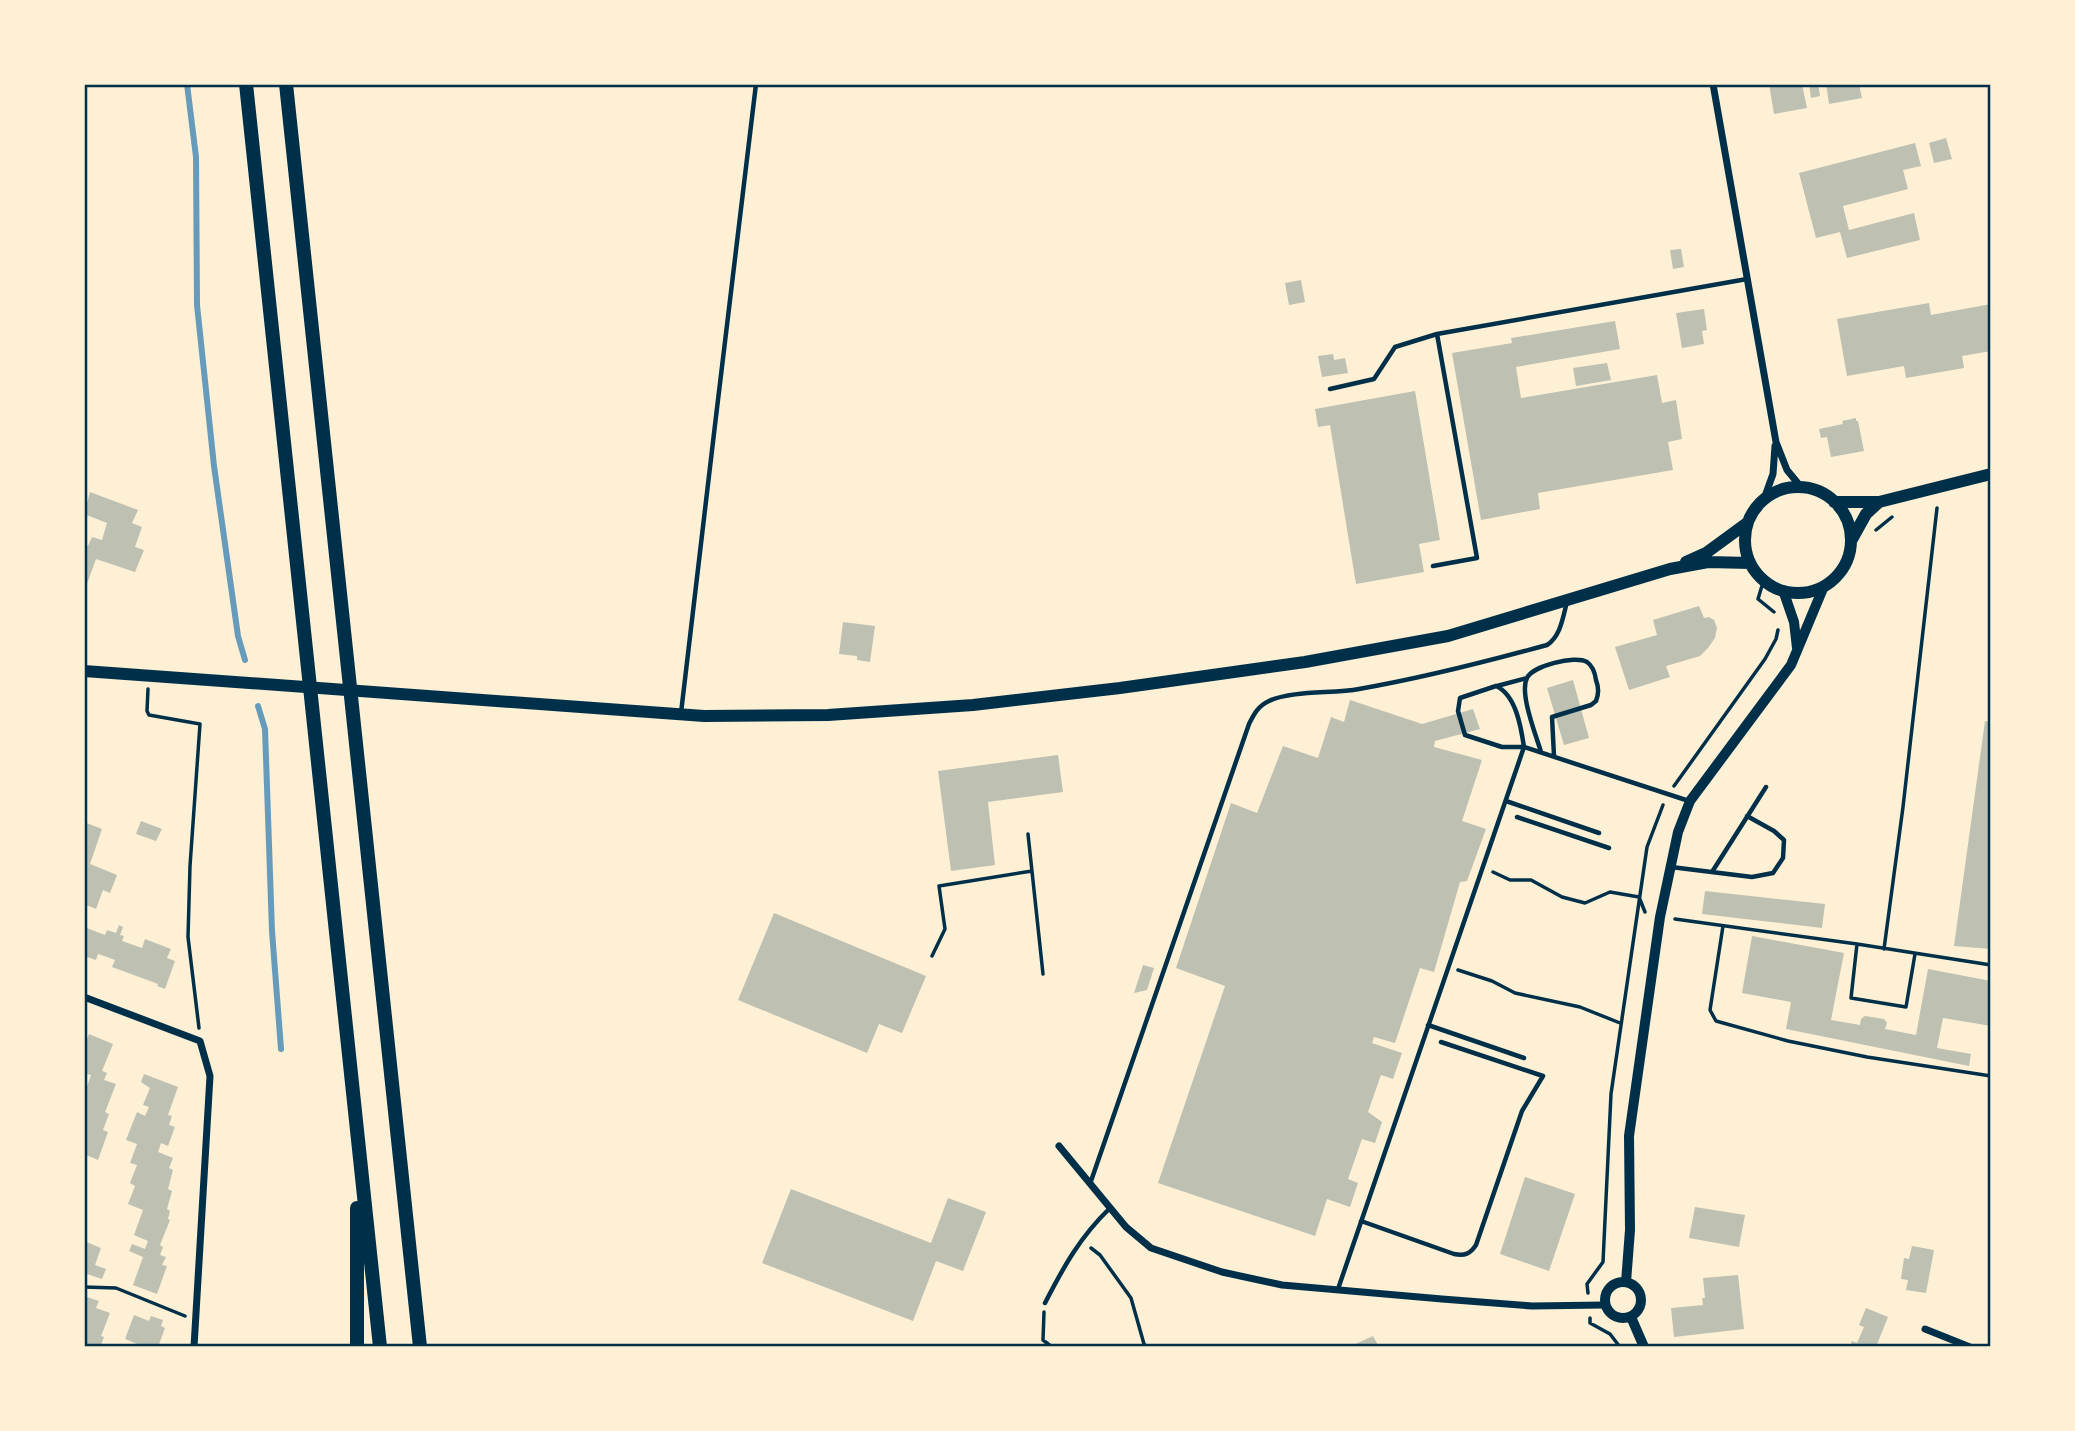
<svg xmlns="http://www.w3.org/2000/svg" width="2075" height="1431" font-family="'Work Sans',sans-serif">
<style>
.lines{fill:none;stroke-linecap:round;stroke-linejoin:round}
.stream{stroke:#669bbc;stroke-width:6}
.building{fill:#bec0b2}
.path{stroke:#003049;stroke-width:3.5}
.service{stroke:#003049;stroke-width:4.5}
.minor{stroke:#003049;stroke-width:7}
.tertiary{stroke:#003049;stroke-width:10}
.secondary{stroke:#003049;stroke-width:12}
.trunk{stroke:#003049;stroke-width:14}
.neatline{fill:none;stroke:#003049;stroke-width:2.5}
</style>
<rect width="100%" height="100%" fill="#fdf0d5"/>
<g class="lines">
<path class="stream" d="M187 84 196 157 197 305 214 466 238 636 245 660
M258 706 265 729 272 931 281 1049"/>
</g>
<path class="building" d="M1769 84H1802L1807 108 1774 114Z
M1809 84H1818L1820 96 1811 98Z
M1826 84H1859L1862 98 1829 104Z
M1946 138 1952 159 1934 163 1929 143Z
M1915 143 1921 166 1903 170 1908 189 1843 206 1849 230 1914 213 1920 240 1847 258 1840 232 1816 238 1799 173Z
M1681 249 1684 267 1673 269 1670 250Z
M1301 280 1305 302 1289 305 1285 283Z
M1929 303 1931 315 1991 304V351L1962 356 1964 368 1906 378 1904 366 1847 376 1837 319Z
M1704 309 1707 330 1702 331 1704 344 1682 348 1676 313Z
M1615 321 1620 349 1516 367 1521 398 1657 375 1662 403 1676 400 1682 439 1668 442 1673 470 1538 493 1540 509 1481 520 1452 353 1512 343 1511 338Z
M1333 354 1334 360 1345 358 1348 373 1322 377 1318 356Z
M1607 363 1611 380 1576 386 1573 368Z
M1415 391 1440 540 1419 544 1424 572 1356 584 1330 425 1318 427 1315 409Z
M1856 418V421H1858L1864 451 1831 457 1827 437 1821 438 1819 429 1843 424 1842 421Z
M90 492 138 510 132 523 142 527 135 547 144 550 135 572 96 559 84 592V545L88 546 92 537 102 540 107 523 84 514Z
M1699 606 1704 618 1709 617 1714 620 1717 628 1715 638 1708 648 1700 656 1666 666 1670 677 1629 690 1615 647 1657 635 1653 620Z
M843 622 875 626 870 662 857 660V656L839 654Z
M1573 680 1589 738 1564 745 1547 688Z
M1350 700 1422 724 1473 709 1480 729 1435 741 1434 747 1482 760 1462 821 1486 829 1467 881 1460 882 1434 972 1420 968 1395 1043 1374 1037 1372 1043 1402 1053 1393 1079 1381 1075 1368 1112 1382 1122 1375 1143 1362 1139 1348 1179 1358 1183 1350 1207 1327 1199 1315 1236 1158 1183 1225 986 1176 968 1231 803 1257 813 1283 746 1318 758 1331 717 1344 722Z
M1985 721 1991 722V949L1954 946Z
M1058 755 1063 792 988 802 995 865 951 871 938 771Z
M141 821 162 829 156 841 136 834Z
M84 822 102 829 90 864 117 875 110 893 103 890 96 909 84 904Z
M1705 891 1825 904 1822 928 1702 914Z
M774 913 926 976 902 1033 879 1024 867 1053 738 1000Z
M119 925 123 927 120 935 124 936 122 941 142 948 145 939 171 949 167 958 175 961 165 989 157 986 158 984 112 967 115 960 107 957 98 954 96 960 84 956V927L105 935 107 930 116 933Z
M1752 936 1844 953 1831 1020 1860 1025 1861 1019 1865 1016 1884 1019 1887 1023 1885 1029 1916 1035 1928 969 1991 981V1026L1943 1018 1937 1048 1971 1054 1969 1066 1786 1029 1791 1002 1742 993Z
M1143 965 1154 968 1147 990 1134 993Z
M89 1034 113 1044 102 1071 107 1073 104 1080 116 1084 105 1112 109 1114 103 1130 108 1132 98 1160 84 1154V1095L91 1075 84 1073V1047Z
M144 1074 178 1087 168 1115 172 1116 169 1125 175 1127 168 1146 161 1143 158 1152 173 1158 169 1168 173 1170 168 1189 172 1191 167 1209 170 1211 168 1219 170 1220 160 1245 163 1247 160 1255 166 1257 162 1265 167 1266 157 1294 133 1285 143 1257 129 1251 132 1244 145 1249 148 1241 134 1235 143 1210 128 1204 135 1186 130 1183 137 1165 130 1163 137 1144 126 1140 137 1112 145 1116 149 1107 143 1105 150 1088 141 1082Z
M1525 1177 1575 1194 1549 1271 1500 1254Z
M791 1189 931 1243 948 1198 986 1212 963 1271 936 1261 913 1321 762 1263Z
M1695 1207 1745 1215 1739 1247 1689 1238Z
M84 1241 101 1248 95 1265 106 1269 102 1279 84 1273Z
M1912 1246 1934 1250 1926 1293 1906 1290 1908 1280 1901 1279 1904 1258 1909 1259Z
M1738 1275 1744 1329 1674 1337 1671 1308 1703 1305 1702 1298H1705L1703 1278Z
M84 1296 99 1301 96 1308 110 1313 101 1336 104 1337 101 1345H98L97 1347H84Z
M1866 1308 1888 1317 1876 1347H1850L1852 1341 1857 1343 1864 1327 1859 1325Z
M134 1315 149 1321 151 1316 163 1320 161 1326 165 1328 158 1347H145L125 1339Z
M1373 1336 1379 1347H1349Z"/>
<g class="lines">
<path class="path" d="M1876 530 1892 517
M1764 579 1758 599 1774 612
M148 689 147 711 149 715 200 724 190 866 188 937 199 1028
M1674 786 1765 659 1776 639 1778 630
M1028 834 1043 974
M1493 872 1510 880H1531L1562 897 1585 903 1610 892 1639 897 1645 912
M1675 919 1857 944
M1723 926 1710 1010 1716 1021 1788 1041 1867 1057 1991 1076
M1884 949 1903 807 1937 508
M1915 954 1906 1007 1851 998 1857 944 1991 965
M932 956 945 929 939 886 1032 871
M1458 970 1492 981 1515 993 1580 1007 1620 1023
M1091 1248 1100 1255 1131 1298 1144 1344 1147 1347
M84 1287 116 1288 185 1316
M1588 1293 1587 1284 1603 1262 1611 1094 1647 847 1663 805
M1044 1312 1043 1340 1052 1347
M1590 1318V1323L1610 1334 1620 1347"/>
<path class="service" d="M1330 389 1374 379 1395 347 1437 334
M1433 566 1477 558 1437 334 1747 279
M1496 686C1516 695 1521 727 1524 747H1502L1465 735 1458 711 1460 698Z
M1497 686 1527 678
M681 713C706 503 730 294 756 84
M1541 752C1536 735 1519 693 1527 678 1532 666 1575 655 1587 662 1593 666 1595 673 1596 680 1599 688 1599 694 1596 701L1591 705 1552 717 1554 756
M1506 801 1599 833
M1517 817 1609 848
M1671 867 1752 877 1773 873 1783 858 1784 840 1774 831 1747 816
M1712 872 1766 787
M1428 1025 1524 1058
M1090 1184 1249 724C1254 714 1258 706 1269 701 1293 690 1333 694 1359 689 1423 678 1485 662 1547 645 1561 636 1563 616 1567 602
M1361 1221 1454 1254C1465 1256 1470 1254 1476 1245L1522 1111 1543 1076 1441 1042
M1338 1289 1524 747 1689 801
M1045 1303C1064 1266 1080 1237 1110 1208"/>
<path class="minor" d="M1713 84 1776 442 1787 470 1801 487
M1764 499 1773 474 1775 446
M84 997 200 1041 210 1076 194 1347
M1059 1146 1126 1227 1151 1248 1222 1272 1282 1285 1442 1299 1532 1306 1604 1305
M1925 1329 1970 1347"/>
<path class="tertiary" d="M1783 590 1794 622 1797 648
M1605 1300a18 18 0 1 1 36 0a18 18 0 1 1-36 0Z
M1626 1282 1630 1230 1629 1136 1660 917 1678 832 1690 801 1791 665 1824 586
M1631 1317 1644 1347"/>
<path class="secondary" d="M1745 540a53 53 0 1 1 106 0a53 53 0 1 1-106 0Z
M1834 502H1879L1991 474
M1851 541 1866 514 1879 502
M1686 562 1706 553 1747 523
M84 671 704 716 828 715 973 705 1120 688 1305 662 1448 636 1670 569 1708 562 1750 563"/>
<path class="trunk" d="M246 84 380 1347
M286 84 420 1347
M357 1208V1347"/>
</g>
<rect width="2075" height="1431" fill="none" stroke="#fdf0d5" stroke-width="172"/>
<rect x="86" y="86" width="1903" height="1259" class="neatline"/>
</svg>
